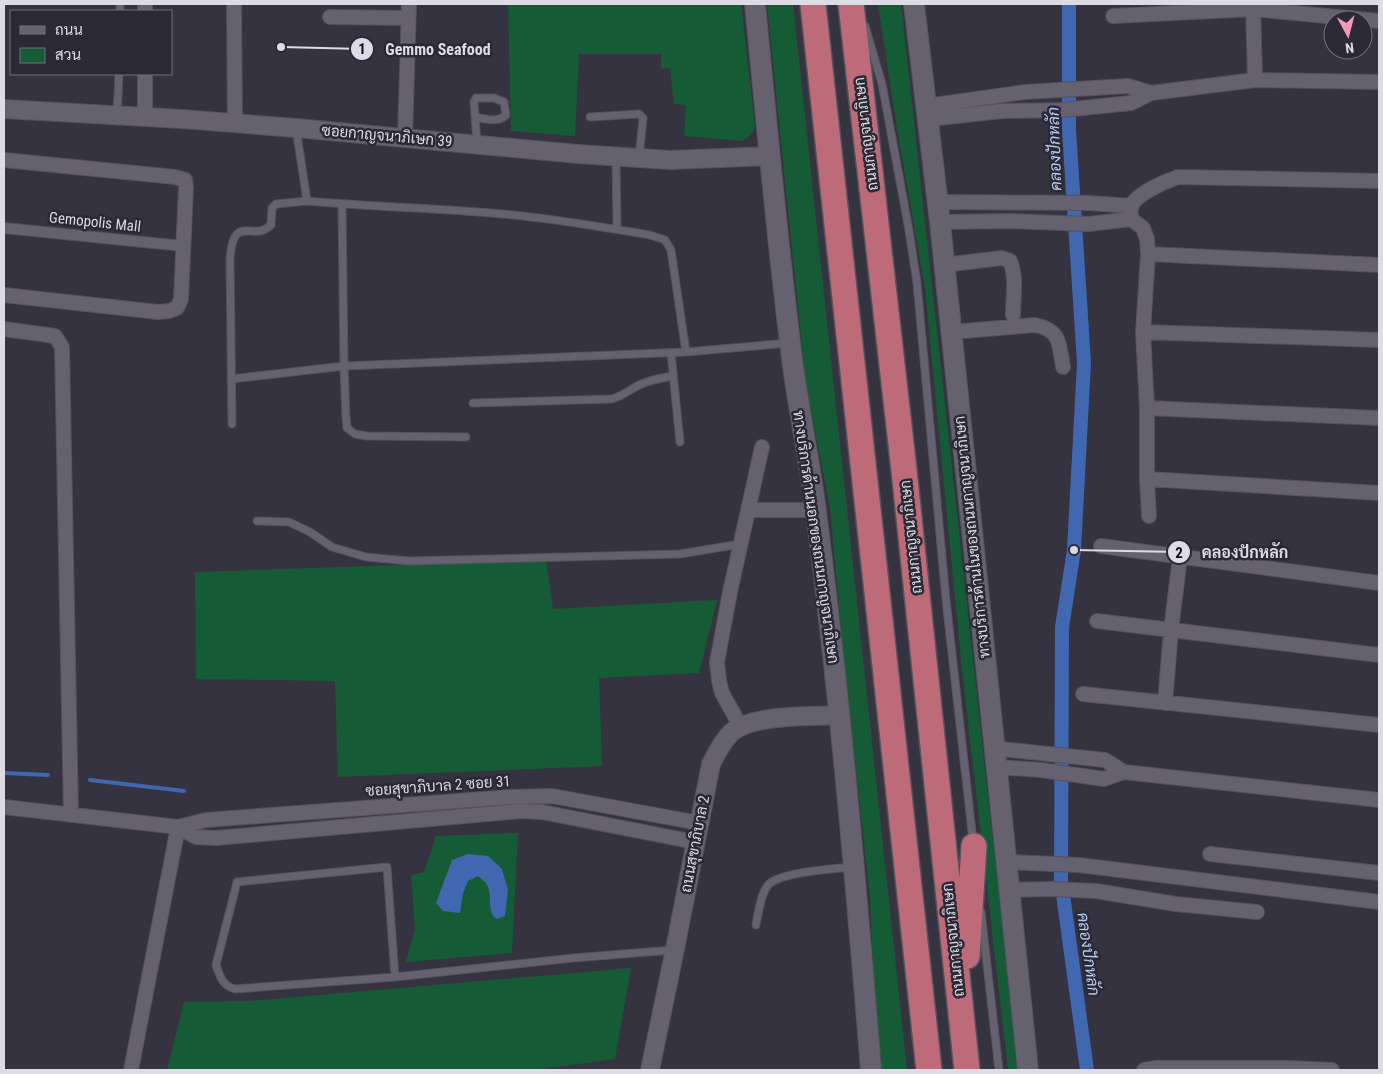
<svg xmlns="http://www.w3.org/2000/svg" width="1383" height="1074" font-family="'Roboto Condensed',Sarabun,sans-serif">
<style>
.green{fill:#155c36}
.water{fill:#4067af}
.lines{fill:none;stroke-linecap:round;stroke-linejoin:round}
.stream{stroke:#4067af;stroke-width:4}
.canal{stroke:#4067af;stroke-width:14}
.service-casing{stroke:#53515c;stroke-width:9}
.pedestrian-casing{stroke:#53515c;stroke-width:12}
.minor-casing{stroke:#53515c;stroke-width:16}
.tertiary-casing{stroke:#53515c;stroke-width:20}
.secondary-casing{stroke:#53515c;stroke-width:22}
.motorway-casing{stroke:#53515c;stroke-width:28}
.service{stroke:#65616f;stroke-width:7}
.pedestrian{stroke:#65616f;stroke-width:10}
.minor{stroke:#65616f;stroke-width:14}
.tertiary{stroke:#65616f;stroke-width:18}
.secondary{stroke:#65616f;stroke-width:20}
.motorway{stroke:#bd6b78;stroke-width:25}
.labels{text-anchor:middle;stroke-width:5;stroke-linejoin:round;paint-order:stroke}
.street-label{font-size:15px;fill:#dddbe3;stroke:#2c2936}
.water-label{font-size:16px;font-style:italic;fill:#b6ccf4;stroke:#2c2936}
.leader{fill:none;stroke:#dddbe3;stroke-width:2}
.callout-dot{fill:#dddbe3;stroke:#2c2936;stroke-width:2}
.mark-label{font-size:15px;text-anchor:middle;font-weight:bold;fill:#111}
.callout-label{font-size:16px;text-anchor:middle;font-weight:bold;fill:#dddbe3;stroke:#2c2936;stroke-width:5;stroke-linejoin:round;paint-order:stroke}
</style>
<rect width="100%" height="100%" fill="#363340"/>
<path class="green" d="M508 4H741L755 127 750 136 742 141 684 136 686 105 674 104 670 68 661 69V54H579L575 136 511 131Z
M767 4H793L907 1070H881L875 1017 870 897 844 660 830 507 806 385Z
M878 4H901L1018 1070H1008L962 670 925 288 897 128Z
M546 560 553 609 717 600 699 673 599 678 602 766 338 777 335 681 196 679 195 572Z
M518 833 512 953 406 962 415 929 411 875 424 872 436 836Z
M631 968 615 1059 534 1070H167L184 1002 251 1001Z"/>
<path class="water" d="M468 854 488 856 502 869 508 890 505 916 497 919C486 913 493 895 487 885 485 881 481 879 478 876L468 881 463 893 460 913 443 911 436 903 452 860Z"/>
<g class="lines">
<path class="stream" d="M4 773 48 775
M90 780 184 791"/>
<path class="canal" d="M1069 4V130L1084 363 1074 550 1062 627 1061 880 1087 1070"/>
<g class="service-casing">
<path id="service" d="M120 11V4
M865 26 882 84 909 230 917 283 946 600 973 841
M117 116 119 74
M476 117C486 119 498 123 506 115L504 102 494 98H476L474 102 477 143
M590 117 639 114 643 118 639 158
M296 128 307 201C372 207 438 208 503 214 553 218 601 227 650 235L665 240 671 250 686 352
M616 157 617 229
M342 205 344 366 346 418 347 428 355 434 367 436 466 437
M671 353 680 442
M231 379 344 366 686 352 789 343
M473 403 611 399C622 397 629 390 639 385 650 380 661 378 673 376
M232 424 230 260C233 211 253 243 271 225L272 208 276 204 307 201
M257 521 289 522 310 532 332 547 366 557 409 561 680 554 740 544
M981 912 999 1070
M756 925C758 914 761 892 769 884 782 872 832 869 852 867
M395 977 387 867 237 882 216 965C220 977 223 986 235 989L395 977 573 958 673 950"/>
</g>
<g class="pedestrian-casing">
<path id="pedestrian" d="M4 228 183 246"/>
</g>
<g class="minor-casing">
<path id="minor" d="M145 4V11
M234 4 235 123
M1253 4 1255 80
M1113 16 1253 9 1379 21
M330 17 408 18
M145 74V117
M927 106 1025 92 1128 86 1151 93
M929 119 1002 111 1063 110 1131 103 1151 93 1255 80 1379 82
M405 138 409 4
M4 160 175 177 185 180 186 188 181 299 177 308 169 311 158 312 4 295
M937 202 1089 203 1132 206
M1131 219C1131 215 1130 211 1131 207 1135 194 1166 181 1178 177L1379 181
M940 222 1011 221 1089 224 1131 219 1143 228 1147 239 1148 254 1143 332 1147 408V479L1149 516
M1148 254 1379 265
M943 265 1002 258 1010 261C1017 277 1013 297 1013 315
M4 329 55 336 62 347 71 815
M951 332 1035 325C1061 330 1059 344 1063 367
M1143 332 1379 340
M1147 408 1379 418
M1147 479 1379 493
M748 510H816
M1101 546 1379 583
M1097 621 1379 655
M1083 694 1379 725
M1165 703 1171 630 1180 557
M741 727 722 693 719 681 717 662 730 592 762 447
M993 748 1105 760 1124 772
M996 767 1041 770 1104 779 1124 772 1379 800
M4 807 178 827 196 837 216 838 521 811 542 812 695 842
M178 827 206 820 511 797 552 796 699 823
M1210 854 1379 873
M1007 862 1079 865 1379 902
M1010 890 1053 889 1096 891 1176 904 1257 912
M131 1070 178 827
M1144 1070 1156 1068H1287L1332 1070"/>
</g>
<g class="tertiary-casing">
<path id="tertiary" d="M4 109 182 119 296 128 578 154 670 160 770 156
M650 1070 675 949 711 764C716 754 723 740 732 732 754 714 810 717 839 715"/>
</g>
<g class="secondary-casing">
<path id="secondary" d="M755 4C766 116 776 229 790 342 796 399 809 455 816 512 840 698 856 884 871 1070
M914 4 940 222 1028 1070"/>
</g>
<g class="motorway-casing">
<path id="motorway" d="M813 4 929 1070
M851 4 904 470 967 1070
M967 956 974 846"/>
</g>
<use href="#service" class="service"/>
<use href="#pedestrian" class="pedestrian"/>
<use href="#minor" class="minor"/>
<use href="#tertiary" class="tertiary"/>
<use href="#secondary" class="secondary"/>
<use href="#motorway" class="motorway"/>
</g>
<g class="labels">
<g class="street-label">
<text transform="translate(866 134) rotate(-97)" y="5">ถนนกาญจนาภิเษก</text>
<text transform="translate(387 136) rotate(5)" y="5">ซอยกาญจนาภิเษก 39</text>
<text transform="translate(95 222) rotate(6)" y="5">Gemopolis Mall</text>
<text transform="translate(816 537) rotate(82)" y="5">ทางบริการด้านนอกของถนนกาญจนาภิเษก</text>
<text transform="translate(911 537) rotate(-96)" y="5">ถนนกาญจนาภิเษก</text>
<text transform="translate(972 537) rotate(-96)" y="5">ทางบริการด้านในของถนนกาญจนาภิเษก</text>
<text transform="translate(438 786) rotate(-4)" y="5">ซอยสุขาภิบาล 2 ซอย 31</text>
<text transform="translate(695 844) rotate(-79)" y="5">ถนนสุขาภิบาล 2</text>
<text transform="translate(953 940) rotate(-96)" y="5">ถนนกาญจนาภิเษก</text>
</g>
<g class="water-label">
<text transform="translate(1054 149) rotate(-92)" y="6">คลองปักหลัก</text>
<text transform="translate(1089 954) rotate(82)" y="6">คลองปักหลัก</text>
</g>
</g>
<path class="leader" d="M281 47L362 49M1074 550L1179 552"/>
<g class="callout-dot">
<circle cx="281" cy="47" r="5"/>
<circle cx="1074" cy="550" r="5"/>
<circle cx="362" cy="49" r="12"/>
<circle cx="1179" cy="552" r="12"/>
</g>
<g class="mark-label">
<text x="362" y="54">1</text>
<text x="1179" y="558">2</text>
</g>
<g class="callout-label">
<text x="438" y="55">Gemmo Seafood</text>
<text x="1245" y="558">คลองปักหลัก</text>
</g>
<rect width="1383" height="1074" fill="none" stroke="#dddbe3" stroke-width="10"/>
<rect x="10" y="10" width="162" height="65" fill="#2c2936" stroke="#73707b"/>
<rect x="20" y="26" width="25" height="8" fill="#65616f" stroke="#73707b"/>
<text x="55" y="35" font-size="15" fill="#dddbe3">ถนน</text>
<rect x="20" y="48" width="25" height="15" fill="#155c36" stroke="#73707b"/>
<text x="55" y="60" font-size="15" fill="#dddbe3">สวน</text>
<g transform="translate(1348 35) rotate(173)"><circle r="24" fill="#2c2936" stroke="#73707b"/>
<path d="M0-4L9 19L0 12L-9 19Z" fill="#f09ab5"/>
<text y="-8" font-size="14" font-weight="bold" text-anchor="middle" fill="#dddbe3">N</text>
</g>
</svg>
